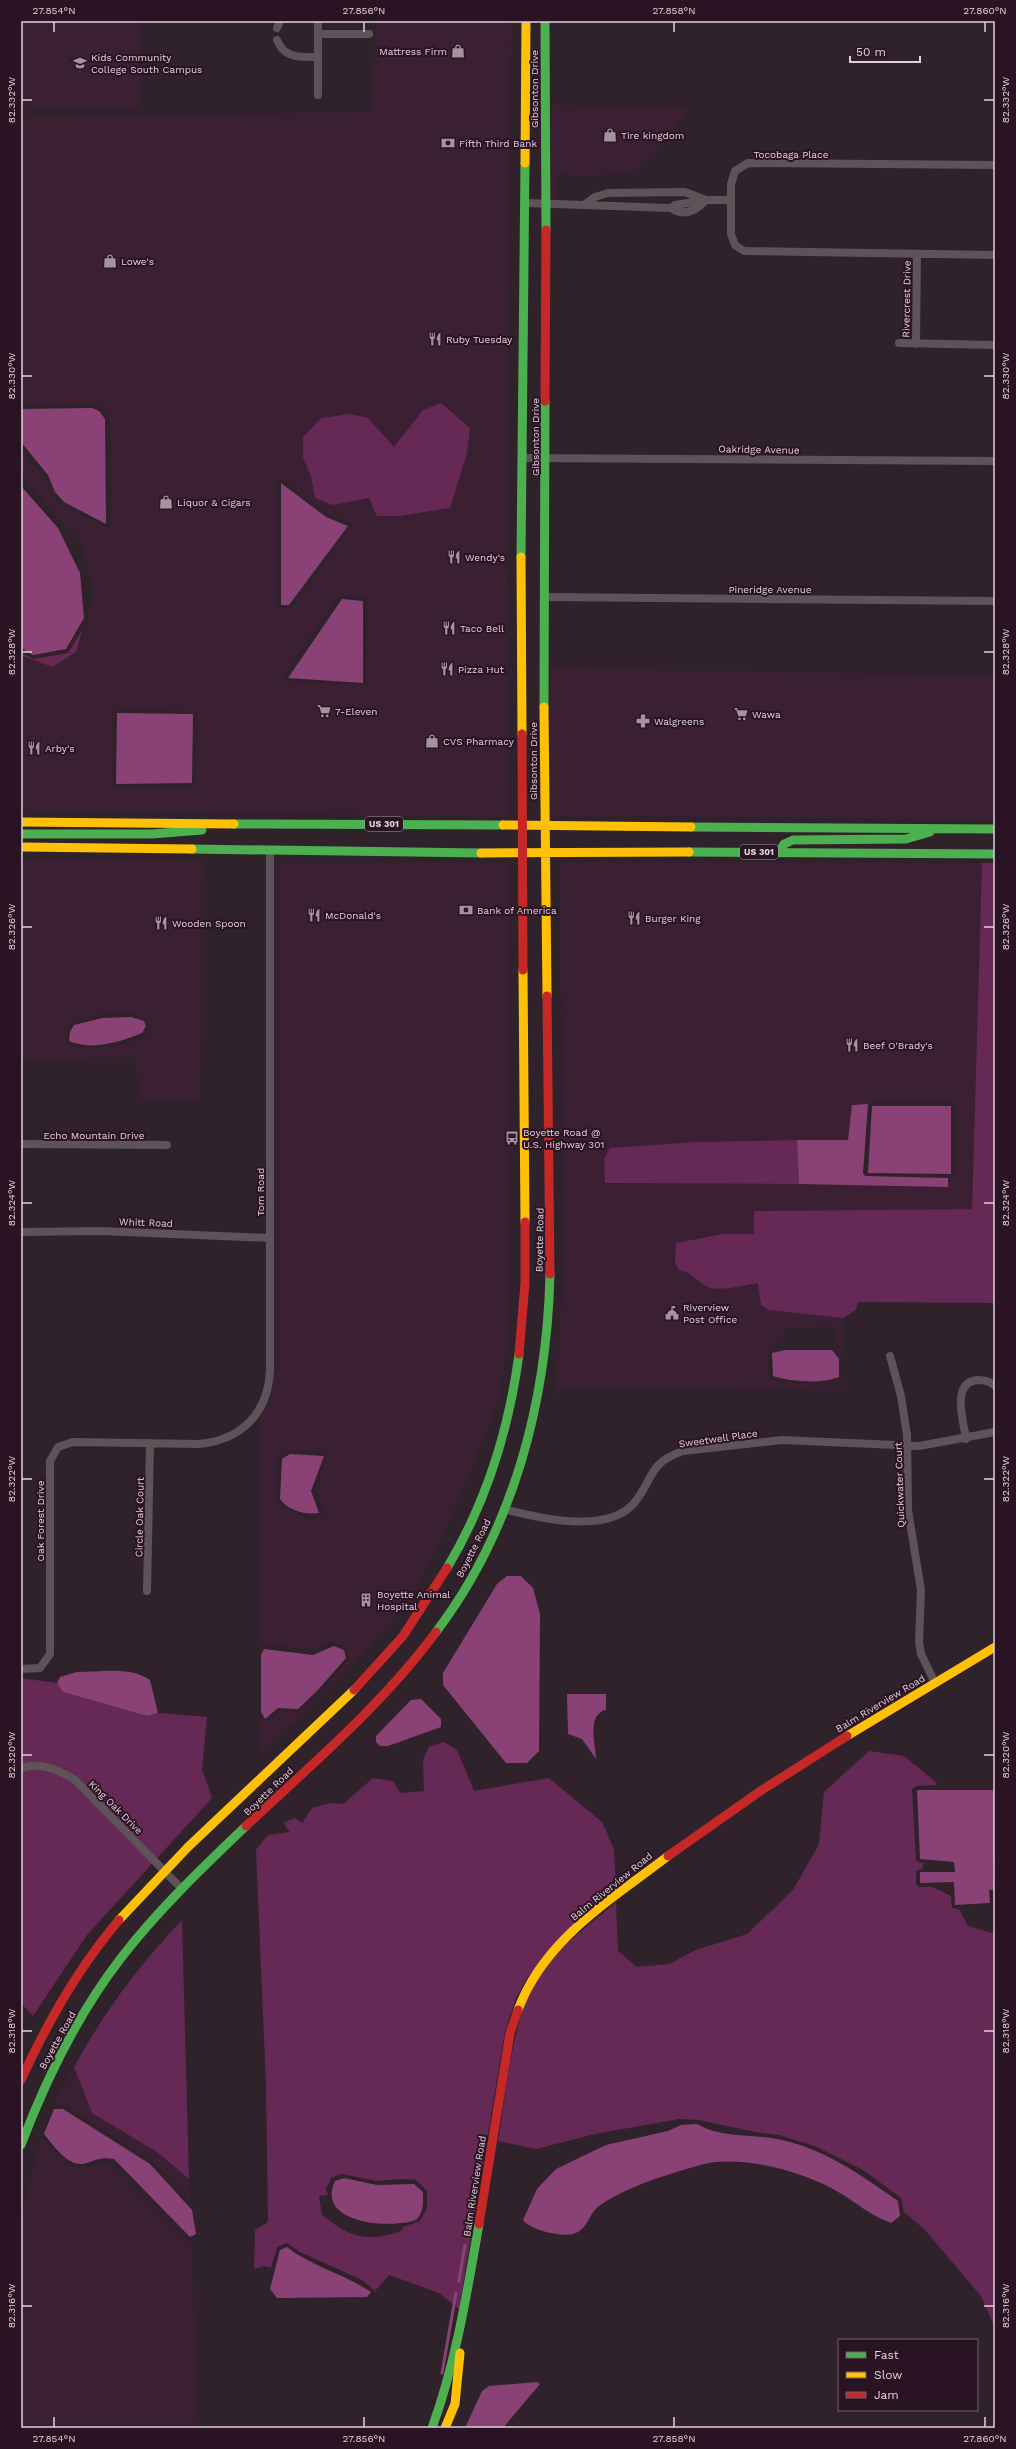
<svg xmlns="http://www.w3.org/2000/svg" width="1016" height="2449" font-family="'Work Sans',sans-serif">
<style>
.built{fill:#3b2033;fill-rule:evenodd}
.green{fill:#662855;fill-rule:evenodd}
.water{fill:#8a4276}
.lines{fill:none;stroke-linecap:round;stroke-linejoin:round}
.stream{stroke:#8a4276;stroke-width:3}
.street{stroke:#5d5359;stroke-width:8}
.fast{stroke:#4caf50;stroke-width:9}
.slow{stroke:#ffc107;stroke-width:9}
.jam{stroke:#c62828;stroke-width:9}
.ticks{fill:none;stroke:#e1d1db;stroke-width:1.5}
.labels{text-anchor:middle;stroke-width:4;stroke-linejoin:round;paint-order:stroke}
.shield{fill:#2a1323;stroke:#aa98a4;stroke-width:1}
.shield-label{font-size:9px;font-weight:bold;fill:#e1d1db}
.poi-label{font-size:10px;fill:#e1d1db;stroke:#2a1323;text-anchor:start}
.street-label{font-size:10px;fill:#e1d1db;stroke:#2a1323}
.neatline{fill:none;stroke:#e1d1db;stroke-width:1.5}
.ticks-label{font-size:10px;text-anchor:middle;fill:#e1d1db}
</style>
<rect width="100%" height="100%" fill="#2f222b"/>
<path class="built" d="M21 21H139V109L21 106Z
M376 21H511L506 583 509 817 21 810V655L52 667 76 652 89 619 88 612 95 593 80 539 59 520 26 480 21 471V449L44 477 51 494 61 505 107 528 110 525 111 518V431L109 418 103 409 95 404 21 405V118L372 112ZM441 403 470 428 377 516 369 498H315L311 476 303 458 368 418 394 448 423 410ZM280 479 284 480 328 514 350 522 353 525 293 607 282 609 277 605 276 483ZM342 595 363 596 367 601 366 685 285 681 284 675 338 597ZM117 709 196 711 198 714 195 787 137 789 113 787 112 713Z
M551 105 690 109 634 173 572 176 560 173 557 177V200H551Z
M550 668 995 676V820L550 815Z
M137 858 202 862 200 1099 139 1100 136 1057 21 1060V861ZM131 1013 149 1020 150 1026 146 1036 126 1044 98 1049 75 1048 65 1043 66 1030 73 1021 101 1014Z
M275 862 510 863V1322L501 1388 493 1416 443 1536 423 1573 388 1626 309 1709 259 1753V1718L265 1723 280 1712H300L321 1694 350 1658 347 1647 334 1641 324 1644 312 1650 277 1645H262L259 1649V1418L272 1394 275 1370ZM289 1450 324 1452 328 1455 316 1491 324 1513 320 1517 306 1519 281 1506 276 1501 277 1459Z
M560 862 982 863 972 1209 754 1211V1234H722L692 1238 689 1272 696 1279 710 1288 759 1283 761 1305 769 1310 843 1318 842 1356 838 1350 836 1326 786 1328 773 1348 767 1352 768 1377 771 1380 782 1383 836 1386 842 1380V1389L564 1388 560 1390 558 1396H556L564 1263ZM949 1101 955 1106V1174L953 1178H948L947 1187 842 1184 605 1183 610 1148 696 1142 848 1140 852 1105 868 1104 872 1102Z
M74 2067 92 2113 157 2152 189 2179 190 2201 152 2161 66 2106 54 2105Z
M41 2137 63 2162 74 2168 87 2167 100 2162 111 2163 186 2240 191 2241 199 2428H21V2217Z"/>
<path class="green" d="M441 403 470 428 467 453 450 508 399 516H377L369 498 333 505 315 498 311 476 303 458V437L321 418 350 414 368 418 394 447 423 410Z
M83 629 76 652 52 667 21 655V653L34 659 68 653Z
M982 863H995V1303L860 1302 857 1304 856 1310 843 1318 769 1310 761 1305 758 1283C747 1285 719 1292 708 1287 697 1281 691 1272 679 1270L675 1262 676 1243 722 1234H754V1211L972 1209Z
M797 1140 799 1184 605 1183 604 1159 610 1148 696 1142Z
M21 1678 57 1683 63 1692 147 1716 158 1713 207 1717 202 1769 212 1798 87 1935 33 2016 21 2003Z
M444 1742 457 1750 474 1791 549 1778 602 1822 614 1849 616 1890 527 1978 516 1998 505 2031 459 2309 439 2293 389 2275 375 2291 362 2280 300 2252 287 2243 277 2247 271 2268 264 2266 254 2269 255 2230 268 2222 266 2086 256 1850 268 1835 290 1832 283 1823 295 1818 302 1823 312 1808 331 1803 343 1804 373 1778 393 1781 400 1793 424 1791 423 1760 429 1747ZM342 2174 377 2181 403 2179 416 2180 427 2191V2208L420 2221 403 2227 401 2231C367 2243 349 2237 322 2215L319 2196 328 2195 326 2189 331 2178Z
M869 1751 904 1756 937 1783 936 1785 917 1786 912 1789 916 1859 917 1862 923 1863V1868L916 1871V1884L919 1887H933L951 1896 952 1908 959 1909 968 1926 995 1934V2328L981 2296 924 2229 904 2212 901 2198 863 2170 817 2147 779 2135 755 2132 698 2120 679 2119 595 2134 536 2149 498 2141C508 2084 511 2009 548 1963 568 1940 593 1922 616 1902L618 1951 637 1967 669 1964 696 1950 747 1934 793 1890 819 1844 824 1792Z
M182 1920 189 2179 157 2152 92 2113 74 2067C105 2011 138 1966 182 1920Z"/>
<path class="water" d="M92 408 99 411 105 419 106 524 64 502 55 492 48 475 21 442V409Z
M281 483 326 517 348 526 289 605H281Z
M21 486 58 528 80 573 84 618 66 649 33 655 21 648Z
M342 599 363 601V683L288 678Z
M117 713 193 714 192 783 116 784Z
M102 1018 131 1017 144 1021 146 1026 142 1033C120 1042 92 1051 69 1041L70 1032 74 1025Z
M868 1104 863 1173 865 1176 948 1178V1187L799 1184 797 1140H848L852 1105Z
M872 1106H951V1174L868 1173Z
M785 1350H832L839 1359V1377C820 1384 792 1382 773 1376L772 1353Z
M290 1454 324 1456 311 1491 319 1513C306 1515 288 1511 280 1499L282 1459Z
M507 1576H521L533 1588 540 1614 539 1751 527 1763H506L443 1685V1673L497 1584Z
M334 1646 344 1650 346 1658 317 1691 298 1709 278 1708 265 1719 261 1712V1655L264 1649 313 1655Z
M77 1672C101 1672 130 1666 150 1680L158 1713 147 1716 63 1692 57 1683 60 1677Z
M567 1694H606V1710C586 1714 596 1746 596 1759L582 1739 568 1734Z
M421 1699 441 1719V1727L388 1746H380L376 1742V1736L411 1700Z
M917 1790H995V1861H993L994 1890H989L990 1903 955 1905 954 1882 920 1883V1872H955L954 1862 920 1859Z
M54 2109H63L150 2164 192 2210 196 2234 190 2237 114 2159C103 2157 98 2159 87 2163 69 2169 54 2146 44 2134Z
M697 2124C721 2138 750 2134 777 2139 822 2147 861 2175 898 2201L900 2216 891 2223C871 2216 857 2203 840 2193 804 2171 740 2154 700 2165 667 2175 627 2186 599 2206 589 2213 588 2230 573 2234 561 2237 530 2230 523 2220L537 2189 556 2169 606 2145 668 2131 681 2125Z
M344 2178 377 2185 414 2184 423 2192C423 2201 424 2212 417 2219 412 2222 404 2223 399 2223 374 2227 317 2218 335 2181Z
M287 2247C312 2267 345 2274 371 2292L367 2297 277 2298 270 2289 280 2250Z
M537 2382 540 2384 503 2428H465L482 2391 489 2386Z"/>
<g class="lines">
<path class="stream" d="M459 2281 465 2245
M442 2373 456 2293"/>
<path class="street" d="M318 21V95
M277 28 280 21
M318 34H369
M277 40C285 59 299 57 318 57
M995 165 748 163 735 171 731 184V234L735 245 744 251 995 255
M526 203 671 208C684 217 696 211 706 200
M585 204 595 197 608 193 685 192 706 200
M671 208 675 205 706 200H731
M899 343 995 345
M916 344 917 254
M523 458 995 461
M545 597 995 601
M21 1144 167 1145
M21 1232 101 1231 270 1238
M890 1356 901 1396 907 1435 908 1510 921 1590 919 1642 921 1654 935 1683
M966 1439C964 1422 950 1382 978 1380 984 1380 990 1381 995 1386
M504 1509C539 1518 609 1535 635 1502 654 1478 648 1463 683 1451L782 1440 919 1446 995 1432
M147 1591 150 1443
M21 1669 40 1668 50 1654V1461L58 1447 73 1442 199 1444C241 1440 268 1414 270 1370V852
M21 1768C42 1762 57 1769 75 1780L182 1889"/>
<path class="fast" d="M545 21 546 230
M521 557 525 163
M544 707 545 401
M234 824 503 825
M691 827 995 829
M21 834H152L202 830
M192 849 481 853
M780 851 784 844 793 840 906 839 930 832
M689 852 995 854
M447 1568C486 1503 509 1429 519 1354
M436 1632C514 1529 547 1401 550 1274
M21 2145C46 2079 77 2015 121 1958 158 1910 202 1868 246 1826
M432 2428C456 2362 467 2293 479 2224"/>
<path class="slow" d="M525 163 526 21
M521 557 522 734
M544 707 547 996
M21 822 234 824
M503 825 691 827
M21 847 192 849
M481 853 689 852
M523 970 525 1222
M847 1736 995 1647
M119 1920 188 1847 354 1690
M518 2010C544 1939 611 1900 668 1856
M445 2428 455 2404 460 2353"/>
<path class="jam" d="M545 401 546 230
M522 734 523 970
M547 996 550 1274
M519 1354 525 1283V1222
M354 1690 403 1636 447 1568
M246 1826C312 1764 382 1705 436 1632
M668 1856 762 1790 847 1736
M21 2080C47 2023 78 1968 119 1920
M479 2224 510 2033 518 2010"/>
</g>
<path class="ticks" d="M54 22V32M364 22V32M674 22V32M985 22V32M22 100H32M984 100H994M22 376H32M984 376H994M22 652H32M984 652H994M22 927H32M984 927H994M22 1203H32M984 1203H994M22 1479H32M984 1479H994M22 1755H32M984 1755H994M22 2031H32M984 2031H994M22 2306H32M984 2306H994M54 2417V2427M364 2417V2427M674 2417V2427M985 2417V2427"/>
<defs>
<g id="shop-bare" transform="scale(1.08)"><path d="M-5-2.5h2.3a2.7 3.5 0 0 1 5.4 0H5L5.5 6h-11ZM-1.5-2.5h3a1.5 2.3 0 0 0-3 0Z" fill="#a3949d" stroke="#2a1323" stroke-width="2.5" paint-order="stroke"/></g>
<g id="school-bare" transform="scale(1.08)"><path d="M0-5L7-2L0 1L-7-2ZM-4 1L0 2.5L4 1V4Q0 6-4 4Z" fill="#a3949d" stroke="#2a1323" stroke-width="2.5" paint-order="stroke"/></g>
<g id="bank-bare" transform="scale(1.08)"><path d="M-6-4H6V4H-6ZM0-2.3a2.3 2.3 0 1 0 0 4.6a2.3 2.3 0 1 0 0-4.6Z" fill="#a3949d" stroke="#2a1323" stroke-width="2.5" paint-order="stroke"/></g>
<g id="restaurant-bare" transform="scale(1.08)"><path d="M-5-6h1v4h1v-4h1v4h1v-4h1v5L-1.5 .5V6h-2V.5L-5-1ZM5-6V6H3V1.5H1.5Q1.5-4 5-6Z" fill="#a3949d" stroke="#2a1323" stroke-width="2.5" paint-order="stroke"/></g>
<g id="supermarket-bare" transform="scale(1.08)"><path d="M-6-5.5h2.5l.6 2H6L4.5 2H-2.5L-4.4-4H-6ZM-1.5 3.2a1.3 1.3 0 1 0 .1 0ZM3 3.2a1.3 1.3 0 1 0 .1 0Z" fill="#a3949d" stroke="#2a1323" stroke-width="2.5" paint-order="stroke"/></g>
<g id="pharmacy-bare" transform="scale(1.08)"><path d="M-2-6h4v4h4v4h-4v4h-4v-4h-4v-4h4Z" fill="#a3949d" stroke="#2a1323" stroke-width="2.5" paint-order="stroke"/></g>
<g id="bus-bare" transform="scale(1.08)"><path d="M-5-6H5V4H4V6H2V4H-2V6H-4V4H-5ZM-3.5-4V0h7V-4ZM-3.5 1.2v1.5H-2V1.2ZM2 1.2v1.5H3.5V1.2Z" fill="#a3949d" stroke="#2a1323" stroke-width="2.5" paint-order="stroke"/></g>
<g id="civic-bare" transform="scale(1.08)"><path d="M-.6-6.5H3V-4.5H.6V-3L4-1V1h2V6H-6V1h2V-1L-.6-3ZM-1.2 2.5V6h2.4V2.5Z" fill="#a3949d" stroke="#2a1323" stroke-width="2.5" paint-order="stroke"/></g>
<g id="building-bare" transform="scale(1.08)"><path d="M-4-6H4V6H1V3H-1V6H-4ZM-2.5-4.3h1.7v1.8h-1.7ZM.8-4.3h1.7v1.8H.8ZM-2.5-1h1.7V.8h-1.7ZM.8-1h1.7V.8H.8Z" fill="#a3949d" stroke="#2a1323" stroke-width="2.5" paint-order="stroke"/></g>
</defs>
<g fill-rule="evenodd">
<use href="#shop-bare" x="458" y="51"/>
<use href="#school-bare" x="80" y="63"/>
<use href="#shop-bare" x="610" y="135"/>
<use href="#bank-bare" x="448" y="143"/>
<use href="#shop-bare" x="110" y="261"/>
<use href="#restaurant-bare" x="435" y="339"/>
<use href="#shop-bare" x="166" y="502"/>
<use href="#restaurant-bare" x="454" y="557"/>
<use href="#restaurant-bare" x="449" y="628"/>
<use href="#restaurant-bare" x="447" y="669"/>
<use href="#supermarket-bare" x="324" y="711"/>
<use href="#supermarket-bare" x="741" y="714"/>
<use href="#pharmacy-bare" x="643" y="721"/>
<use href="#shop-bare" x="432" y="741"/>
<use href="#restaurant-bare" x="34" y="748"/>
<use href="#bank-bare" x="466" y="910"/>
<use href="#restaurant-bare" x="314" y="915"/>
<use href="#restaurant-bare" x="634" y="918"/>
<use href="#restaurant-bare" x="161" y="923"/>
<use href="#restaurant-bare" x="852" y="1045"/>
<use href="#bus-bare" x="512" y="1138"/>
<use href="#civic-bare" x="672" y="1313"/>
<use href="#building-bare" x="366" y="1600"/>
</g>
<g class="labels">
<g class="shield">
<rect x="365" y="817" width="38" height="14" rx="3"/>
<rect x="740" y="845" width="38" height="14" rx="3"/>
</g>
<g class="shield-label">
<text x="384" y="827">US 301</text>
<text x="759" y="855">US 301</text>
</g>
<g class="poi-label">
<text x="447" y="55" text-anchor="end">Mattress Firm</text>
<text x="91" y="61">Kids Community<tspan x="91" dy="12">College South Campus</tspan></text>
<text x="621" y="139">Tire kingdom</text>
<text x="459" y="147">Fifth Third Bank</text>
<text x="121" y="265">Lowe's</text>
<text x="446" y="343">Ruby Tuesday</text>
<text x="177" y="506">Liquor &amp; Cigars</text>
<text x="465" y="561">Wendy's</text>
<text x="460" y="632">Taco Bell</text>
<text x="458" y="673">Pizza Hut</text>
<text x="335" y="715">7-Eleven</text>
<text x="752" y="718">Wawa</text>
<text x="654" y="725">Walgreens</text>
<text x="443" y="745">CVS Pharmacy</text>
<text x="45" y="752">Arby's</text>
<text x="477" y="914">Bank of America</text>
<text x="325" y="919">McDonald's</text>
<text x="645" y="922">Burger King</text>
<text x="172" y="927">Wooden Spoon</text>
<text x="863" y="1049">Beef O'Brady's</text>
<text x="523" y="1136">Boyette Road @<tspan x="523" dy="12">U.S. Highway 301</tspan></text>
<text x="683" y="1311">Riverview<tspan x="683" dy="12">Post Office</tspan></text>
<text x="377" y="1598">Boyette Animal<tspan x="377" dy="12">Hospital</tspan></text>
</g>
<g class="street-label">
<text transform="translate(534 89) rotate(-90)" y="4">Gibsonton Drive</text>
<text x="791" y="158">Tocobaga Place</text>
<text transform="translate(906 299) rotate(-89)" y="4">Rivercrest Drive</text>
<text transform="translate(535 437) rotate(-90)" y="4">Gibsonton Drive</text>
<text transform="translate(759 449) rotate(1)" y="4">Oakridge Avenue</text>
<text x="770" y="593">Pineridge Avenue</text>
<text transform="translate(533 761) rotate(-90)" y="4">Gibsonton Drive</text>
<text x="94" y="1139">Echo Mountain Drive</text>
<text transform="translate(260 1192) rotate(-90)" y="4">Tom Road</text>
<text transform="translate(146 1222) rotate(2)" y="4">Whitt Road</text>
<text transform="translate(539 1240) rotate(-89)" y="4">Boyette Road</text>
<text transform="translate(718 1438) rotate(-8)" y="4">Sweetwell Place</text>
<text transform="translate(899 1485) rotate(-92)" y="4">Quickwater Court</text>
<text transform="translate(139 1517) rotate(-89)" y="4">Circle Oak Court</text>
<text transform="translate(40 1521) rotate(-90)" y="4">Oak Forest Drive</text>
<text transform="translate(473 1548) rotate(-63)" y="4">Boyette Road</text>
<text transform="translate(880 1703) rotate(-31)" y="4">Balm Riverview Road</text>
<text transform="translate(268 1791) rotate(-44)" y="4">Boyette Road</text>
<text transform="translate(116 1807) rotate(45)" y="4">King Oak Drive</text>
<text transform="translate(611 1886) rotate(-39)" y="4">Balm Riverview Road</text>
<text transform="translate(57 2040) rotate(-61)" y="4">Boyette Road</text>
<text transform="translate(474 2186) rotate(-81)" y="4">Balm Riverview Road</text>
</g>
</g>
<rect width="1016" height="2449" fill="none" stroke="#2a1323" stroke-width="44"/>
<rect x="838" y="2339" width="140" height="72" fill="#2a1323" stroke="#735f6d"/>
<rect x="846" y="2352" width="20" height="6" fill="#4caf50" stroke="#735f6d"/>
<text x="874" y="2359" font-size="12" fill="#e1d1db">Fast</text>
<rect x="846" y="2372" width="20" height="6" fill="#ffc107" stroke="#735f6d"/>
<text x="874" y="2379" font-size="12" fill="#e1d1db">Slow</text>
<rect x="846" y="2392" width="20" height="6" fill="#c62828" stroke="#735f6d"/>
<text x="874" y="2399" font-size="12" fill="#e1d1db">Jam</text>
<path d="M850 56v6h70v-6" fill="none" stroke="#e1d1db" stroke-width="2"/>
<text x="856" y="56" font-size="12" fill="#e1d1db" stroke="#2a1323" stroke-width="3" paint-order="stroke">50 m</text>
<rect x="22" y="22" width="972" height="2405" class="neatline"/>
<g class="ticks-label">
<text x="54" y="14">27.854°N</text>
<text x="364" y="14">27.856°N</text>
<text x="674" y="14">27.858°N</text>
<text x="985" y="14">27.860°N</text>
<text transform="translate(11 100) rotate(-90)" y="4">82.332°W</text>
<text transform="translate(1005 100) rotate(-90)" y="4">82.332°W</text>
<text transform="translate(1005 376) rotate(-90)" y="4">82.330°W</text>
<text transform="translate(11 376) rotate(-90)" y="4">82.330°W</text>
<text transform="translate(11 652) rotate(-90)" y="4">82.328°W</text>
<text transform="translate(1005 652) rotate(-90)" y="4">82.328°W</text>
<text transform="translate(1005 927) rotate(-90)" y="4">82.326°W</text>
<text transform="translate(11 927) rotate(-90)" y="4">82.326°W</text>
<text transform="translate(1005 1203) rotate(-90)" y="4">82.324°W</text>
<text transform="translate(11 1203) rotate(-90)" y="4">82.324°W</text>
<text transform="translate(1005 1479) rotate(-90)" y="4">82.322°W</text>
<text transform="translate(11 1479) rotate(-90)" y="4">82.322°W</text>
<text transform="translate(11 1755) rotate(-90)" y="4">82.320°W</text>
<text transform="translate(1005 1755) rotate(-90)" y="4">82.320°W</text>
<text transform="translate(1005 2031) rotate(-90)" y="4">82.318°W</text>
<text transform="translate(11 2031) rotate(-90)" y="4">82.318°W</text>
<text transform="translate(11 2306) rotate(-90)" y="4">82.316°W</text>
<text transform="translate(1005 2306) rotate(-90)" y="4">82.316°W</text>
<text x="54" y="2442">27.854°N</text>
<text x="364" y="2442">27.856°N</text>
<text x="674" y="2442">27.858°N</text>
<text x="985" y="2442">27.860°N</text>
</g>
</svg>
